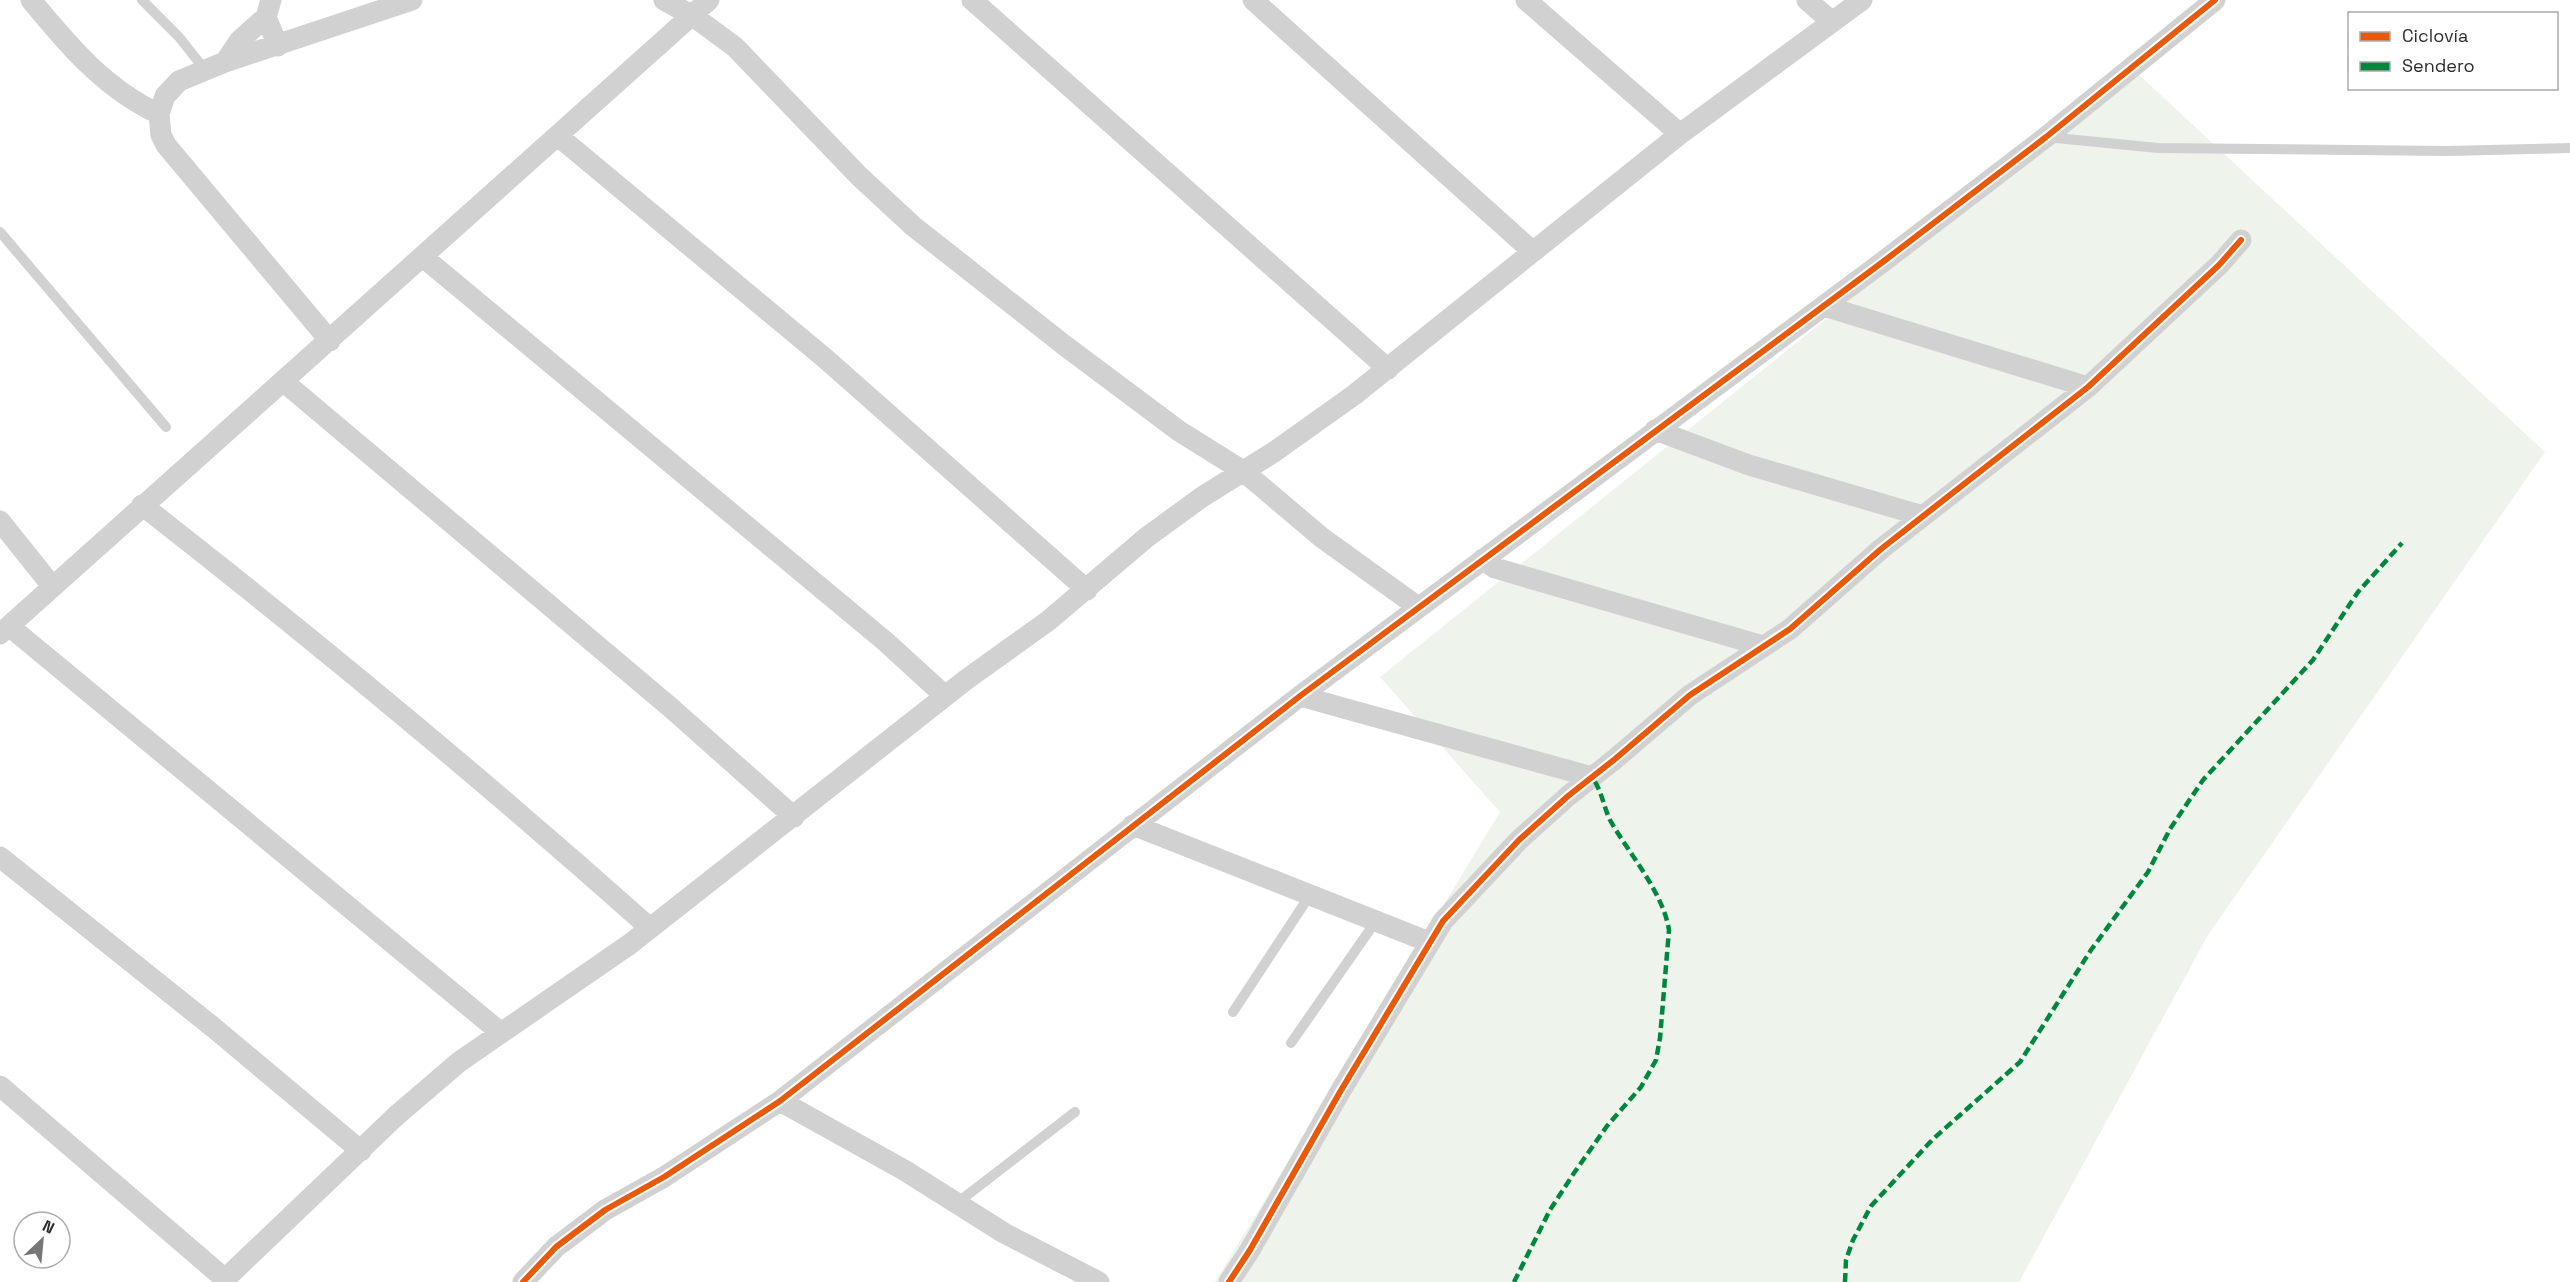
<svg xmlns="http://www.w3.org/2000/svg" width="2570" height="1282" font-family="'Space Grotesk',sans-serif">
<style>
.green{fill:#eef3eb}
.lines{fill:none;stroke-linecap:round;stroke-linejoin:round}
.service{stroke:#d1d1d1;stroke-width:10}
.minor{stroke:#d1d1d1;stroke-width:21}
.quiet{stroke:#00873e;stroke-width:4.5;stroke-dasharray:9 4.5;stroke-linecap:butt}
.cycleway-casing{stroke:#fff;stroke-width:10}
.cycleway{stroke:#e8590c;stroke-width:6}
</style>
<rect width="100%" height="100%" fill="#fff"/>
<path class="green" d="M2135 71 2545 452 2208 935 2019 1282H1215L1500 812 1380 677Z"/>
<g class="lines">
<path class="service" d="M142 0 179 37 205 70
M2046 137 2158 148 2447 151 2570 148
M0 232 166 427
M1233 1012 1310 895
M1291 1043 1376 921
M957 1203 1075 1112"/>
<path class="minor" d="M31 0C68 45 105 89 159 114
M271 0 266 17 278 46
M664 0 693 16 735 47 859 176 913 226 1064 345 1179 431 1243 471 1321 537 1418 607
M972 0 1388 369
M1253 0 1532 251
M1526 0 1680 134
M1807 0 1832 22
M225 62 240 40 266 17
M558 136 827 360 1087 590
M423 257 886 642 945 696
M1824 306 2088 387
M330 341 166 145 161 135 159 114 165 96 179 81 225 62 412 0
M284 382 670 707 794 817
M1655 430 1749 465 1923 516
M142 505C316 641 485 781 650 928
M0 521 52 586
M1483 559 1495 568 1763 646
M9 626 500 1032
M0 634 709 0
M1300 696 1592 777
M1133 825 1429 942
M0 857 214 1028 361 1151
M0 1086 225 1279
M780 1101 904 1170 1004 1233 1099 1282
M222 1282 396 1116 459 1062 630 944 967 679 1048 621 1147 537 1202 497 1274 452 1354 395 1680 134 1862 0
M523 1282 556 1247 605 1210 664 1177 780 1101 1300 696 1884 261 2046 137 2215 0
M1229 1282 1250 1250 1340 1092 1443 921 1519 840 1568 796 1615 759 1690 695 1790 629 1881 549 2088 387 2219 265 2241 240"/>
<path class="quiet" d="M1514 1282 1550 1210 1574 1173 1607 1126 1641 1087 1656 1060 1660 1038 1669 930C1663 892 1629 854 1610 820 1603 805 1602 791 1592 777
M1845 1282 1846 1260 1853 1240 1871 1206 1933 1139 2020 1062 2091 950 2148 872 2170 829 2203 780 2313 660 2358 592 2402 543"/>
<g class="cycleway-casing">
<path id="cycleway" d="M523 1282 556 1247 605 1210 664 1177 780 1101 1300 696 1884 261 2046 137 2215 0
M1229 1282 1250 1250 1340 1092 1443 921 1519 840 1568 796 1615 759 1690 695 1790 629 1881 549 2088 387 2219 265 2241 240"/>
</g>
<use href="#cycleway" class="cycleway"/>
</g>
<rect x="2348" y="12" width="210" height="78" fill="#ffffff" stroke="#ababab" stroke-width="1.5"/>
<rect x="2360" y="32" width="30" height="9" fill="#e8590c" stroke="#ababab" stroke-width="1.5"/>
<text x="2402" y="42" font-size="18" fill="#2c2c2c">Ciclovía</text>
<rect x="2360" y="62" width="30" height="9" fill="#00873e" stroke="#ababab" stroke-width="1.5"/>
<text x="2402" y="72" font-size="18" fill="#2c2c2c">Sendero</text>
<g transform="translate(42 1240) rotate(26)"><circle r="28" fill="#ffffff" stroke="#ababab" stroke-width="1.5"/>
<path d="M0-4.5L10 22L0 15L-10 22Z" fill="#767676"/>
<text y="-9" font-size="16" font-weight="bold" text-anchor="middle" fill="#2c2c2c">N</text>
</g>
</svg>
